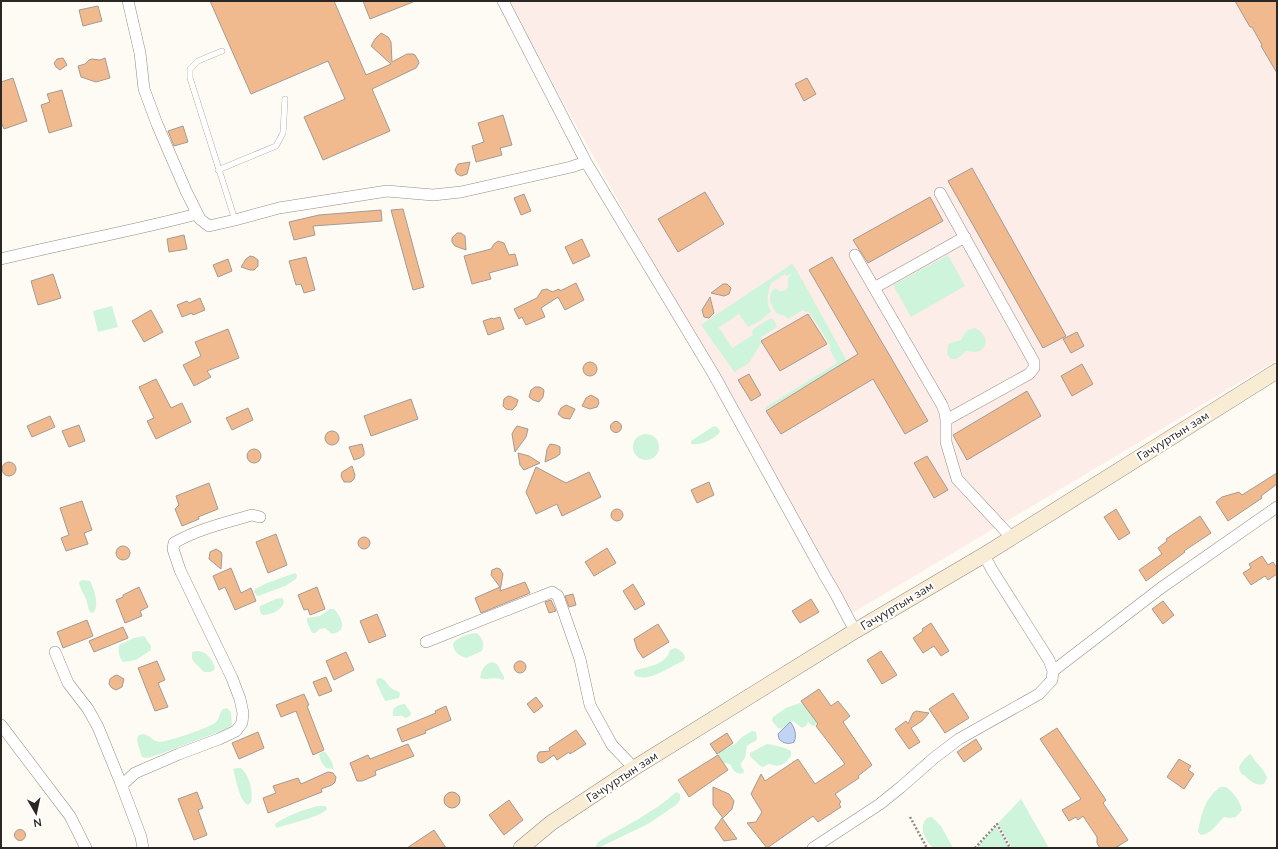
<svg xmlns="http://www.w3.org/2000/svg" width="1278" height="849" font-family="'Nunito Sans',sans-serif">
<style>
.industrial{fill:#fdede9}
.green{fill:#cef4db}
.water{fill:#c2d4f6;stroke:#94a0b7}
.building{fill:#f1ba8e;stroke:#a49b94}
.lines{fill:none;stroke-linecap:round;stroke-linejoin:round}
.service-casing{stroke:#938c84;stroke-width:6}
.minor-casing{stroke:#938c84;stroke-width:12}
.secondary-casing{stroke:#938c84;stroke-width:16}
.path{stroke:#8e8a86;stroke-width:2.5;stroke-dasharray:2 2;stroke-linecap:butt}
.service{stroke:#fff;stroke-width:5.5}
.minor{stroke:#fff;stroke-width:11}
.secondary{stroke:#f9ecd4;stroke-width:15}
.labels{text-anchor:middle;stroke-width:4;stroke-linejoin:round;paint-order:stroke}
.street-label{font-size:12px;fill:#2a2724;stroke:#fff}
</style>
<rect width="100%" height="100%" fill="#fefaf4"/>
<path class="industrial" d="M507 1H1277V360L849 615Z"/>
<path class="green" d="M948 255 965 286 911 317 893 285Z
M792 264 796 269 847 361 766 410V407L837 363 829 348 831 347 819 327 808 311 806 312 803 310 788 319 785 316 777 314C772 305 765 298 775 288L780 291 786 290 788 287V278L791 275V274L787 276 785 274 771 283C768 295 765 300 771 311 766 318 756 323 748 327L739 314 718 328 720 329 732 348 753 335 752 332 753 329 771 318 774 320 777 327 761 337 762 339 760 341 761 343 749 363 736 371 735 373 701 325Z
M112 306 118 327 98 332 93 311Z
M975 328C985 332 991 345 979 351 975 353 970 351 966 351 961 355 959 360 951 359L947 354 948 345 951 343 961 340C966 332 965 330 975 328Z
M714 426C718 427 719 428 720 432 715 439 700 446 691 444V441Z
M633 447a13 13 0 1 1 26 0a13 13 0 1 1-26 0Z
M295 573 297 575 296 579 285 586 261 595 257 596 254 592 255 589 267 583Z
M82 580 90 581C94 589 100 606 93 613L90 612C88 609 88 606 87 602 85 595 80 590 79 582Z
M282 598 284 601C283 610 271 615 263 615 260 613 259 609 260 606L276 599Z
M330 609H334C341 617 349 631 332 634L325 628 320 629 315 633H312L307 622V618L320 616Z
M476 633C482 636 485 644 482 651L466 658C458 655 454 652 453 644 457 637 468 634 476 633Z
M144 636 151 646V650L136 660 123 662C119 658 118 651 119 645L134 638Z
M675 648C680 650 684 652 685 658L683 661C668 667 652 682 635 676L634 672 636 670C648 667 667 664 670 650Z
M197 651C207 651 213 660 215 669L211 672H204L195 663 192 659V652Z
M492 662 497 664 504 677V679L503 680C493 676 488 681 480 678 482 670 483 665 492 662Z
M380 678C387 680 388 687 394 690 396 691 398 691 400 693L399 698 385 701 376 682 377 679Z
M800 703 803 704 820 723 817 725 813 726 808 722 806 726 802 728 793 721 790 722 782 729 778 728 772 721 773 717 786 708Z
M405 704 411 713 410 716 406 718 402 716H393C391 707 398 705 405 704Z
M227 708 231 712 232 726 229 728 163 753 147 758 142 757 137 741 138 736C148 730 151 742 160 742 169 741 210 728 216 722 220 718 219 713 223 709Z
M752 731 756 732 757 739C755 742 750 743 747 746L745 758 741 763V766L744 771 743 773C736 775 733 770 730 764L724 763 719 756V752L735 744 742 737Z
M767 744C775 745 783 747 791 751V756L786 762 781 765 777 766 769 764 763 767 759 765 750 756V753Z
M322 752H325C329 756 334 764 333 769L326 768C322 764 320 760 319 754Z
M1250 754C1253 757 1254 760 1257 763 1261 768 1265 771 1267 778L1264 784C1256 786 1252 782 1246 777 1245 775 1242 775 1241 773 1235 766 1246 758 1250 754Z
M237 768H241C250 777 253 790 251 802L248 805C239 801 236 778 233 769Z
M1220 787H1226C1233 792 1240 801 1242 810L1236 817 1230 818 1224 817C1217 824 1211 834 1201 835L1198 832C1202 812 1204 800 1220 787Z
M676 792 680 794V800L676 805 648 824 600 847H596L598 842C624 826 654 813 676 792Z
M1021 799 1049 848H1012L998 823Z
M318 806H325L327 809C321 817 288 824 276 828L275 824C288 815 303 810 318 806Z
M932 817 941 826 953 848H934C925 842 918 827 927 818Z
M996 826 1009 848H976Z"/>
<path class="water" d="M790 722C795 727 797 736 794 742 788 745 783 743 779 739L778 734Z"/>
<path class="building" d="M210 1H334L366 75 391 64 371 46 375 39 381 33 388 37 391 42 392 62 407 54H413L415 55 418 60 419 63 416 68 372 89 390 131 323 160 304 117 345 99 328 61 251 94Z
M363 1H413V2L370 19Z
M1235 1H1277V73L1261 46 1262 45 1252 27H1250Z
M98 6 102 21 83 26 79 10Z
M63 58 67 65 60 70 56 67 54 63 57 59Z
M105 58 110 78 96 82 81 77 78 66 85 64 89 60 92 59 100 60Z
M13 78 27 121 4 129 1 122V82Z
M807 78 816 94 804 101 795 84Z
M62 90 72 126 49 133 41 105 50 102 47 94Z
M503 115 512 145 500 148 502 155 476 162 472 146 484 142 478 123Z
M183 126 188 142 174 146 168 131Z
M470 162 467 174 461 176 457 174 455 170 458 164Z
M972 168 1066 336 1043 348 948 181Z
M705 192 724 224 678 252 658 219Z
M524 194 531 211 521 215 514 198Z
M930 197 943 221 868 263 853 240Z
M403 209 424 287 413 290 391 210Z
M381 210 382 221 313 226 315 235 294 240 289 222 319 215Z
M457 233H461L465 236 466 250 455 246 452 242V238Z
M184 235 187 249 169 252 167 239Z
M582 239 590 256 573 264 565 247Z
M498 241 504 243 509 255 515 254 518 265 489 273 491 279 472 284 464 256 491 249 494 244Z
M250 256 254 257 258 260V266L254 270H250L241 267 246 259Z
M306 257 315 290 304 293 301 284 296 285 289 261Z
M832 257 928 421 905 434 873 379 781 434 766 411 858 354 809 270Z
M228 259 232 271 218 277 213 265Z
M53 274 61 298 38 305 31 281Z
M576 283 584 300 565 310 558 297 541 308 545 317 526 325 522 317 519 319 514 309 537 298 542 290 547 289 552 292 559 289 560 291Z
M723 284H727L731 288 729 294 724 296 711 293Z
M710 297 714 313 709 318 704 317 702 310Z
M200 298 205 310 193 315 192 313 182 317 177 305 187 301 189 303Z
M151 310 163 332 144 342 132 321Z
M808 314 827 344 780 371 761 341Z
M500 317 504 329 488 335 483 321 492 318 493 319Z
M228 329 239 358 207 371 211 377 194 386 183 365 201 356 195 342Z
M1077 332 1084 346 1071 353 1063 339Z
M583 369a7 7 0 1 1 14 0a7 7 0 1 1-14 0Z
M1082 364 1093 384 1072 396 1061 376Z
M749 374 761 395 751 401 738 380Z
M156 379 171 408 182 403 191 422 156 439 147 421 154 418 139 387Z
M535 387H540L544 390 543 397 539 402 533 400 529 397 531 390Z
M1027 391 1041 416 967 460 953 435Z
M591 395 598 399 599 403 597 407 590 409 582 406 586 398Z
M508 396 512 397 518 400 516 406 512 410 506 409 503 406 504 399Z
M411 399 418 419 371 436 364 416Z
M566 405 575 409 570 419 563 418 558 414 561 408Z
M248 408 253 420 232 430 226 418Z
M50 416 55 427 32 437 27 426Z
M610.5 427a5.5 5.5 0 1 1 11 0a5.5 5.5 0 1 1-11 0Z
M79 425 85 441 69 447 62 431Z
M517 426 528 429 526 437 515 452 512 434 514 430Z
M325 438a7 7 0 1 1 14 0a7 7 0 1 1-14 0Z
M362 444 364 451V455L360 458 354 460 349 447Z
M550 444 556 445 560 447V454L556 457 545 462 547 449Z
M247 456a7 7 0 1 1 14 0a7 7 0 1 1-14 0Z
M518 453 529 456 540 463 524 470 520 465Z
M927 456 948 490 934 498 914 463Z
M2 469a7 7 0 1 1 14 0a7 7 0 1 1-14 0Z
M352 466 355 475 354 479 351 482H344L341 476 342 472Z
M536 467 566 483 589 472 601 497 562 516 557 504 536 514 526 492Z
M1277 473V484L1261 496 1262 498 1228 521 1216 502 1222 497 1239 492 1242 495Z
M709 482 714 495 697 503 691 490Z
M209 483 218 509 198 517 199 519 182 526 175 509 179 505 176 496Z
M82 501 92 530 84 533 88 544 66 551 61 538 69 535 60 508Z
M611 515a6 6 0 1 1 12 0a6 6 0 1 1-12 0Z
M1116 509 1130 533 1119 540 1104 517Z
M1200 516 1211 533 1184 551 1185 552 1146 581 1139 570 1162 554 1158 548 1167 541 1166 539Z
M276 534 287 565 268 573 256 542Z
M358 543a6 6 0 1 1 12 0a6 6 0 1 1-12 0Z
M116 553a7 7 0 1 1 14 0a7 7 0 1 1-14 0Z
M607 548 616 563 594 576 585 562Z
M216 549 221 552 222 555 221 569 209 559 210 552Z
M1262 556 1268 565 1273 562 1277 568V574L1268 580 1265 576 1251 585 1243 573 1251 568 1249 564Z
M231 568 241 593 251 588 256 601 235 610 225 587 219 590 213 576Z
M497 568 500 569 503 574 500 591 525 582 530 593 481 613 475 598 500 587 491 575 492 570Z
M633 584 645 604 635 610 623 591Z
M139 587 148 607 140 611 142 616 125 623 116 600 123 597V595Z
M317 587 325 609 310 615 308 609 304 610 298 595Z
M573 594 576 605 569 607 565 596Z
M811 599 819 612 800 623 792 611Z
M551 600 556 611 549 613 545 602Z
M1163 601 1174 615 1163 624 1152 609Z
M377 614 386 636 369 643 360 621Z
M87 620 93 636 63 648 57 632Z
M931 623 949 651 941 656 934 646 923 653 913 638 923 631 922 629Z
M658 624 669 642 643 658 637 649 634 639Z
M123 627 128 638 94 652 89 641Z
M881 651 897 675 882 684 867 660Z
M346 652 354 670 334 680 326 661Z
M514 667a6 6 0 1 1 12 0a6 6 0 1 1-12 0Z
M157 661 165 680 158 683 168 707 155 711 138 668Z
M117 675 124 679 122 687 116 690 112 688 109 684 110 679 114 676Z
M326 677 332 691 319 696 313 682Z
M819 689 831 706 838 701 850 716 843 722 872 765 858 776 859 778 835 794 841 802 839 804 841 807 818 822 813 816 767 848 747 823 756 822 762 812 751 794 761 774 765 781 798 759 815 784 845 764 816 726 818 724 801 701Z
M953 693 969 718 945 733 929 709Z
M304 694 309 705 307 706 324 750 313 755 296 711 281 717 276 705Z
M536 697 543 706 534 713 527 704Z
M446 706 451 720 425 731 426 733 402 742 397 729 436 713 435 711Z
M916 711 929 713 922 721 911 728 920 742 909 749 895 729 906 721 908 724 913 713Z
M1057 728 1106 800 1103 803 1128 840 1115 848H1100L1097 843V837L1083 816 1078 820 1076 817 1069 821 1062 810 1081 799 1040 739Z
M576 730 586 744 570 754 569 752 557 760 554 755 544 762 541 763 538 761 537 756 539 752 550 751 549 748Z
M258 732 264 748 239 759 232 743Z
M727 733 733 743 717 754 710 744Z
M976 739 982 749 964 762 957 752Z
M408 744 414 756 375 771 376 775 362 781H357L350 763 368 755 370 759Z
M718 755 728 770 689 797 678 780Z
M1179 759 1191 766 1188 770 1194 774 1184 789 1167 777Z
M328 772 333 773 336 777 335 782 332 785 321 789 322 792 268 813 263 798 276 793 273 786 298 778 301 784Z
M713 787 729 794 734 801 732 809 723 818 713 805Z
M197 792 203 808 198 810 207 835 194 840 178 799Z
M444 800a8 8 0 1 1 16 0a8 8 0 1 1-16 0Z
M509 800 523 820 504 835 489 815Z
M722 818 737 839 724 841 715 828Z
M14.5 835a5.5 5.5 0 1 1 11 0a5.5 5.5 0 1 1-11 0Z
M434 830 446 848H407Z"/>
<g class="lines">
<g class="service-casing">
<path id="service" d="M222 51 198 61 190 69V78L235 220
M218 170 276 146 283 133 285 99"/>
</g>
<g class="minor-casing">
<path id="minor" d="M128 1 140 53 144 89 157 124 186 191 200 219 209 226 235 220 279 208 387 191 433 195 461 192 571 167 586 162
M503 1 586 162 714 375 825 576 835 593 855 631
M940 193 1034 362V368L1029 374 946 420
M855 255 942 405 945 413 946 420V442L957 479 1012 538
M1 259C66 243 133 231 197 214
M874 288 965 237
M426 642 552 592 558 596 580 659 590 705 612 745 634 768
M55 652 68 683 88 709 98 727 120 781 141 837 143 848
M1053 671 1161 588 1277 507
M1 725 70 816 86 848
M122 785 135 773 179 754 219 739 236 731 242 723 243 713 240 699 232 678 180 570 173 549 174 543C198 529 225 523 252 515L260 517
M813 848 880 804 901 787 934 758 959 739 1039 694 1052 680 1053 671 1049 660 992 570 984 555"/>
</g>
<g class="secondary-casing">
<path id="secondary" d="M521 848 551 823 634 768 855 631 984 555 1277 371"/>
</g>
<path class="path" d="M910 817 927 848
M975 848 997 824 1010 848"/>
<use href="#service" class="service"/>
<use href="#minor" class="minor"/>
<use href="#secondary" class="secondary"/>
</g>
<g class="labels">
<g class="street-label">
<text transform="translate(1173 436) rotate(-32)" y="4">Гачууртын зам</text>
<text transform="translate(897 606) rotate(-31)" y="4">Гачууртын зам</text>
<text transform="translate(622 777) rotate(-33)" y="4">Гачууртын зам</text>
</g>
</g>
<rect width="1278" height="849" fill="none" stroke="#2a2724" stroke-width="4"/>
<g transform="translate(36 813) rotate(171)" stroke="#ffffff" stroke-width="3" paint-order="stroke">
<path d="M0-3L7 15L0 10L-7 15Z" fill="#2a2724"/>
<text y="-6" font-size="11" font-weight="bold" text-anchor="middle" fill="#2a2724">N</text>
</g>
</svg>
